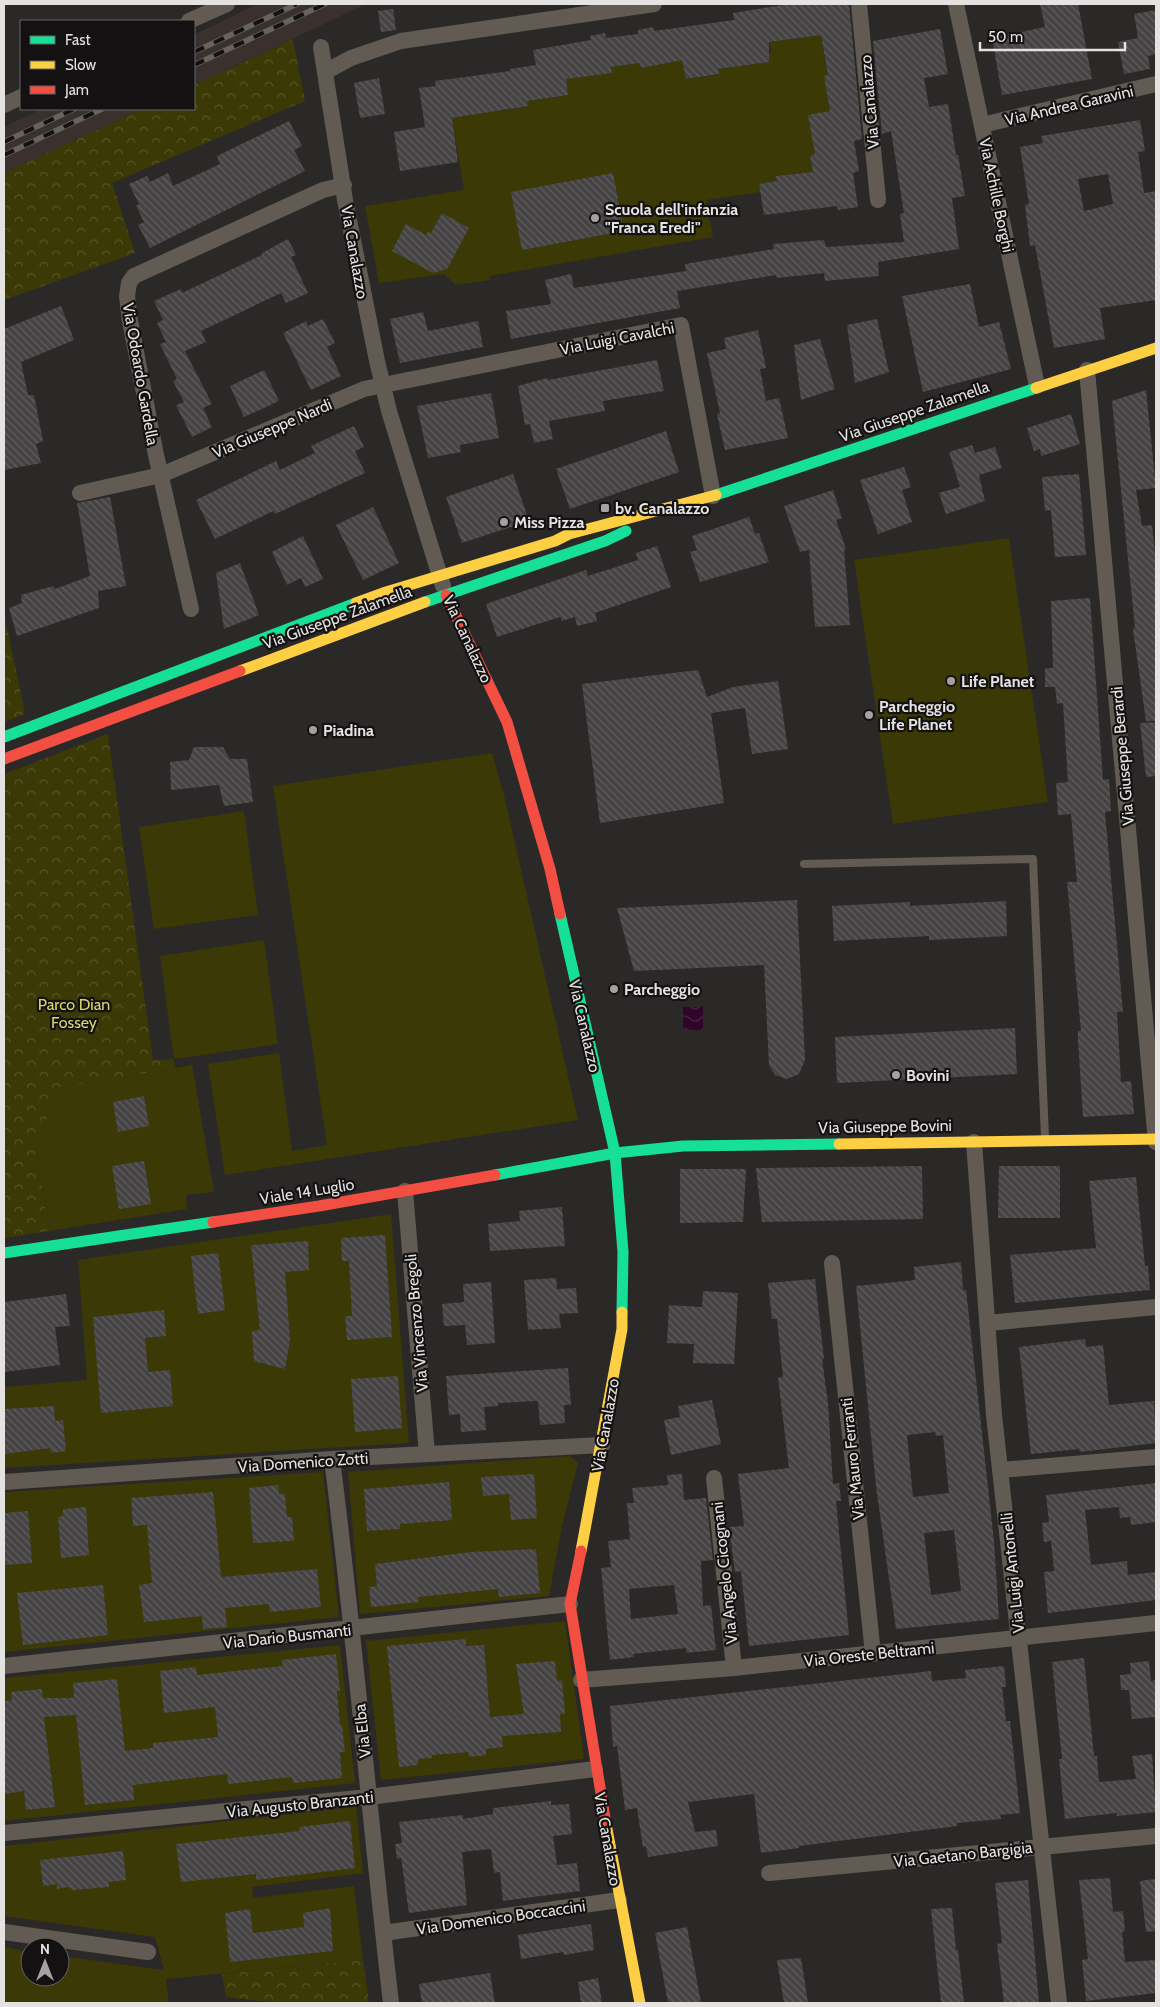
<svg xmlns="http://www.w3.org/2000/svg" width="1160" height="2007" font-family="Cabin,sans-serif">
<style>
.built{fill:#3a312e}
.green{fill:#3b3905}
.park{fill:url(#park-crowns)}
.water{fill:url(#water-waves)}
.building{fill:url(#building-back-hatch);fill-rule:evenodd}
.lines{fill:none;stroke-linecap:round;stroke-linejoin:round}
.lane{stroke:#615b53;stroke-width:8}
.street{stroke:#615b53;stroke-width:16}
.fast{stroke:#16e098;stroke-width:11}
.slow{stroke:#ffcf43;stroke-width:11}
.jam{stroke:#f24e42;stroke-width:11}
.rail-casing{stroke:#66625e;stroke-width:5.5}
.rail{stroke:#131111;stroke-width:4;stroke-dasharray:11;stroke-linecap:butt}
.poi-dot{fill:#a4a1a1;stroke:#131111;stroke-width:2}
.labels{text-anchor:middle;stroke-width:4.5;stroke-linejoin:round;paint-order:stroke}
.street-label{font-size:16px;fill:#e5e2e2;stroke:#131111}
.poi-label{font-size:16px;font-weight:bold;fill:#e5e2e2;stroke:#131111;text-anchor:start}
.park-label{font-size:16px;fill:#d8d86c;stroke:#131111}
</style>
<defs>
<pattern id="park-crowns" width="20" height="18" patternUnits="userSpaceOnUse" patternTransform="scale(1.25)"><rect width="20" height="18" fill="#3b3905"/><path d="M2 6a3 3 0 1 1 6 0M12 15a3 3 0 1 1 6 0" fill="none" stroke="#575529"/></pattern>
<pattern id="water-waves" width="16" height="10" patternUnits="userSpaceOnUse" patternTransform="scale(1.25)"><rect width="16" height="10" fill="#30042b"/><path d="M0 5q4-4 8 0t8 0" fill="none" stroke="#4e2849"/></pattern>
<pattern id="building-back-hatch" width="6" height="6" patternUnits="userSpaceOnUse" patternTransform="scale(1.25)"><rect width="6" height="6" fill="#454343"/><path d="M-1 5l2 2M0 0l6 6M5-1l2 2" fill="none" stroke="#605e5e"/></pattern>
</defs>
<rect width="100%" height="100%" fill="#2b2928"/>
<path class="built" d="M257 4H366L194 85V35Z
M42 109H142L4 173V127Z"/>
<path class="green" d="M820 31 828 75 825 77 828 100 833 111 815 154 810 156 814 175 801 173 776 176 777 181 759 184 761 192 706 200 713 237 490 276V280L456 285 444 274 379 283 365 206 464 190 452 118 473 115V111L500 107 501 111 528 106 527 101 568 95 565 73H612L611 67 639 63 641 68 682 56 686 79 718 75V69L769 62 767 53 771 52 769 38C787 41 803 39 820 31Z
M1009 538 1048 802 893 824 854 560Z
M492 753 504 795 578 1120 225 1175 208 1064 279 1053 292 1151 327 1145 273 786Z
M244 811 258 915 154 929 139 827Z
M264 940 278 1044 174 1059 160 956Z
M192 1065 214 1192 186 1195 187 1209 49 1231 36 1152 58 1088Z
M391 1214 409 1443 4 1468V1387L87 1380 78 1260Z
M570 1456 578 1463 562 1526 549 1596 360 1614 348 1472Z
M323 1472 339 1617 4 1652V1492Z
M565 1621 584 1759 381 1780 366 1641Z
M340 1645 355 1783 4 1821V1678Z
M356 1807 363 1873 252 1887 253 1898 354 1886 363 1960 166 1979 169 2003H4V1947L30 1952V1977H60V1956L164 1970 155 1937 4 1916V1846Z"/>
<path class="park" d="M293 39 305 101 112 183 135 253 4 300V173L142 109H194V85Z
M4 613 25 714 4 722Z
M108 734 153 1060 174 1059 175 1068 58 1088 36 1152 49 1231 4 1238V774Z
M363 1960 369 2003H281L226 1997 222 1974Z"/>
<path class="water" d="M683 1007H703V1030H683Z"/>
<path class="building" d="M789 4H849L862 139 854 141 859 171 853 173 858 207 838 210 837 206 764 215 759 184 777 181 776 176 813 172 810 156 815 154 808 115 830 111 824 76 828 75 821 35 769 42V62L718 69 719 74 686 79 682 60 641 68 639 63 611 67 612 73 566 79 568 95 527 101 528 106 452 118 458 162 400 171 394 132 425 127 419 88 436 86 435 81 510 71V69L536 65 533 50 591 40 590 36 605 33 606 38 638 34V30L653 27 654 31 734 20 733 13Z
M1040 4H1078L1092 79 1002 95 992 38 1045 27Z
M393 9 396 30 381 32 378 11Z
M1156 10V54L1148 56 1150 69 1124 74 1118 42 1138 38 1134 14Z
M940 29 948 74 924 78 929 107 948 104 956 155H958L965 196 952 198 959 249 878 262 879 276 825 281 824 273 777 278 776 275 677 291 680 308 511 339 506 311 551 304 545 280 571 274 574 288 686 271 685 264 774 249 773 244 824 240 826 247 904 242 900 214 904 213 891 131 882 134 873 41Z
M379 78 385 114 360 118 354 83Z
M1140 120 1145 151 1138 152 1144 193 1156 191V300L1100 308 1105 339 1054 348 1035 245 1030 246 1025 205 1029 204 1020 147 1043 143 1041 136ZM1108 174 1113 204 1084 211 1078 179Z
M289 121 302 146 294 150 305 171 150 248 138 225 144 222 136 206 139 204 129 184 147 176 150 182 168 173 173 186 220 164 217 156Z
M613 173 624 231 522 250 511 192Z
M442 213 469 228 447 269 433 273 392 251 406 224 426 235 428 232 431 233Z
M288 239 296 255 291 257 308 293 286 303 281 293 201 331 206 342 185 351 212 404 203 408 212 427 192 437 176 405 184 402 173 381 177 379 160 344 166 342 157 323 163 320 154 301 181 289 182 293 262 255V253Z
M970 284 979 327 999 322 1011 369 923 392 902 296Z
M61 306 74 340 21 362 28 395H34L43 441 36 444 41 463 4 470V329Z
M423 312 428 331 478 321 483 347 400 363 390 319Z
M323 319 335 343 327 347 341 376 311 390 283 333 306 321 308 326Z
M877 319 889 372 855 383 847 325Z
M758 330 766 368 760 369 766 401 779 398 788 438 725 450 717 414 720 413 707 353 726 349 724 338Z
M820 339 835 389 801 400 794 345Z
M657 360 664 391 603 401 605 411 549 421 553 439 534 443 530 424 525 425 518 386 547 378 548 380Z
M264 370 279 401 244 417 230 386Z
M1146 390 1156 488 1136 490 1142 526 1152 525 1156 562V721H1146L1133 629 1135 628 1112 401Z
M491 393 499 438 460 445 461 452 428 458 417 406Z
M1071 414 1080 444 1041 456 1040 449 1034 451 1027 428Z
M354 426 364 447 355 451 365 473 275 514 273 511 215 539 196 500 276 461 280 470 315 453 311 446Z
M666 431 679 472 570 509 556 469Z
M972 445 975 453 995 447 1002 468 979 475 985 501 946 514 939 493 960 487 949 452Z
M904 467 911 487 902 490 912 522 878 534 860 480Z
M513 474 529 521 462 543 446 497Z
M1079 474 1086 555 1055 557 1051 510 1045 511 1042 477Z
M833 490 842 518 836 520 846 549 844 550 850 625 815 627 809 550 800 552 784 506Z
M110 497 126 586 98 591 99 608 17 636 9 608 22 603 21 595 53 586 55 589 90 576 77 503Z
M373 507 399 563 363 580 336 525Z
M749 517 755 534 759 533 769 562 700 582 690 552 697 550 692 536Z
M303 536 323 579 305 587 301 578 287 585 272 552Z
M657 546 671 587 595 613 597 621 577 626 575 617 562 621 560 617 497 637 486 604 586 570 588 576 638 560 636 553Z
M240 563 259 615 224 629 216 573Z
M1090 598 1103 780 1109 779 1111 811 1105 812 1123 1012H1117L1121 1082 1131 1081 1134 1114 1083 1117 1078 1040V1031H1081L1067 882H1077L1071 814 1058 815 1056 783 1068 782 1063 703 1057 704 1055 687H1045V668H1053L1051 601Z
M698 670 707 697 733 687 778 681 788 749 752 754 745 708 711 713 724 803 600 823 582 684Z
M1156 722V776L1146 777 1140 723Z
M194 747H223L230 759H247L253 802 224 806 219 785 171 790 170 762 189 760Z
M797 900 805 1060 799 1074 787 1079 775 1075 769 1065 764 965 634 971 617 908Z
M1006 901 1007 936 929 940V936L834 941 832 906 910 902V906Z
M1015 1028 1017 1074 837 1083 835 1037Z
M144 1096 149 1126 118 1132 113 1102Z
M144 1161 151 1204 119 1209 112 1166Z
M922 1166 923 1219 762 1222 756 1168Z
M999 1166H1060V1218H998Z
M680 1169H746L743 1222 680 1223Z
M1136 1177 1145 1266H1148L1150 1290 1015 1303 1010 1255 1096 1248 1089 1181Z
M562 1207 565 1246 490 1251 488 1224 520 1221 519 1211Z
M385 1235 392 1337 347 1340 345 1316H352L349 1261H342L341 1238Z
M308 1241 309 1270 285 1272 290 1340 285 1369 254 1361 252 1331 260 1330 251 1245Z
M218 1253 225 1310 198 1314 191 1256Z
M961 1262 963 1290H966L994 1541 999 1619 896 1629 876 1486 856 1286 915 1280 914 1267ZM935 1432 936 1436 943 1435 949 1493 913 1497 907 1435ZM954 1530 961 1591 931 1595 924 1533Z
M556 1278 557 1289 576 1288 578 1313 559 1314 561 1328 528 1330 524 1280Z
M815 1279 824 1359H822L828 1403 833 1484 839 1483 841 1501H836L849 1635 749 1646 741 1571 735 1572 729 1527 744 1526 738 1474 789 1468 778 1378 783 1377 777 1319H772L768 1283Z
M491 1282 495 1343 467 1345 465 1325 444 1326 442 1304 464 1302 463 1284Z
M703 1291 738 1293 734 1364 693 1363 694 1344 667 1343 669 1305 702 1307Z
M66 1294 70 1326 55 1327 60 1365 4 1372V1302Z
M164 1310 166 1336 145 1338 148 1372 170 1370 173 1406 101 1413 93 1317Z
M1085 1339 1086 1347 1103 1345 1109 1405 1154 1401 1156 1443 1080 1452 1079 1449 1031 1454 1019 1347Z
M568 1368 571 1405H564L565 1423 540 1425 538 1401 498 1403V1406L484 1407 486 1430 461 1432 460 1414 449 1415 446 1376Z
M398 1376 402 1428 355 1432 351 1379Z
M712 1400 721 1444 671 1455 664 1420 680 1417 678 1406Z
M54 1406 55 1421 63 1420 66 1451 51 1453 50 1448 4 1454V1409Z
M534 1474 537 1518 511 1520 509 1494 483 1496 481 1477Z
M682 1474 684 1500 706 1498 713 1560 701 1561 703 1606 711 1605 716 1650 686 1653V1648L633 1654 634 1657 610 1660 601 1568 611 1567 608 1541 630 1539 627 1503H634L632 1488 668 1485 667 1475ZM674 1585 678 1614 631 1619 629 1589Z
M449 1482 452 1520 400 1524V1529L367 1531 364 1489Z
M1156 1483V1522L1131 1525 1130 1517 1120 1518 1119 1507 1085 1510 1091 1565 1127 1561 1128 1575 1156 1572V1600L1048 1613 1044 1572 1054 1571 1051 1541 1044 1542 1042 1523 1049 1522 1046 1495Z
M278 1485 279 1494H285L287 1517H292L294 1541 253 1543 249 1488Z
M213 1492 221 1577 317 1569 321 1607 270 1612 269 1604 225 1608 227 1627 203 1629 202 1616 144 1622 139 1585 152 1583 147 1525 133 1526 131 1498Z
M86 1507 89 1555 61 1558 58 1517 63 1516V1509Z
M28 1511 32 1563 4 1565V1513Z
M536 1549 540 1593 499 1597 498 1589 418 1597 419 1602 371 1607 369 1587 377 1586 375 1564 471 1552Z
M103 1585 108 1635 23 1645 17 1593Z
M466 1639V1646L484 1645 490 1717 524 1714 516 1664 555 1661 557 1681 562 1680 565 1714H560L561 1732 502 1736 503 1747 486 1749V1755L469 1757 468 1752 432 1755V1758L418 1759V1765L399 1767 387 1646Z
M336 1654 340 1691H337L340 1725H342L345 1752H340L342 1778 293 1783 292 1777 228 1784 227 1774 133 1785 134 1800 85 1805 76 1715 44 1717 55 1807 26 1810 24 1791 4 1794V1701L12 1700 11 1692 42 1689 43 1698H74L73 1683 117 1679 125 1751 153 1748V1743L218 1737 215 1707 164 1713 160 1671 196 1667 197 1675 283 1666 282 1660Z
M1084 1658 1094 1756H1097L1099 1782 1136 1779 1132 1756 1152 1754 1156 1812 1117 1816V1813L1065 1819 1059 1759H1062L1052 1662Z
M1149 1661 1151 1681 1155 1680 1156 1717 1132 1719 1129 1690H1121L1120 1675 1131 1674 1130 1663Z
M1004 1666 1006 1687H1002L1006 1721H1010L1020 1813 1000 1815 1001 1819 957 1823V1826L799 1846V1848L761 1853 754 1794 688 1802 695 1832 716 1830 718 1846 648 1857 646 1846 643 1847 637 1808 625 1810 617 1746 613 1747 610 1706 931 1671 932 1681 966 1678 965 1670Z
M551 1801V1805L569 1804 572 1834 553 1836 557 1865 577 1863 580 1891 503 1901 500 1872 494 1873 491 1849 462 1852 467 1905 409 1913 401 1858 397 1859 395 1844 402 1843 399 1822 463 1815V1819L493 1814V1808Z
M350 1821 355 1868 256 1880V1874L181 1882 176 1844 300 1831 299 1827Z
M123 1851 126 1880 109 1882V1887L73 1890 68 1887 57 1889V1884L43 1886 40 1860Z
M1110 1878 1113 1912 1123 1911 1125 1931 1122 1932 1125 1962 1156 1960V1993L1086 2001 1082 1960 1088 1959 1079 1880Z
M1156 1879V1931L1146 1932 1140 1881Z
M1028 1880 1039 2003H1004L997 1944 1002 1943 995 1883Z
M330 1908 333 1951 230 1962 225 1913 250 1909 253 1933 304 1927 303 1913Z
M952 1908 956 1950H958L964 2003H941L931 1909Z
M591 1924 594 1950 564 1955 563 1952 521 1959 518 1935Z
M687 1927 701 2003H668L655 1933Z
M801 1958 808 2003H784L777 1960Z
M490 1973 495 2003H422L419 1984Z
M598 1978 602 2003H581L578 1982Z"/>
<g class="lines">
<path class="lane" d="M804 864 1033 859 1045 1137"/>
<path class="street" d="M859 4 878 200
M956 4 1037 386
M189 21 227 4
M321 47 345 200 377 361 389 411 443 586
M325 72 351 58 401 41 654 4
M4 105 21 97
M982 125 1156 84
M1087 370 1156 1142
M80 493 161 475 364 389 681 325 713 496
M191 609 156 455 130 321 127 296 129 283 134 276 323 190 344 185
M974 1142 994 1415 1059 2003
M405 1191 427 1454
M832 1263 873 1654
M988 1323 1156 1307
M332 1459C355 1640 370 1822 391 2003
M1000 1470 1156 1457
M714 1478 734 1668
M4 1482 332 1459 602 1445
M4 1666 570 1604
M581 1680 734 1668 1156 1623
M4 1833 369 1797 595 1769
M769 1873 1156 1836
M4 1932 148 1952
M383 1933 619 1900"/>
<path class="fast" d="M716 495 1036 388
M425 602 605 541 626 531
M4 737 356 603
M560 914 615 1153 623 1252 622 1312
M495 1175 615 1153 683 1146 839 1144
M4 1253 213 1222"/>
<path class="slow" d="M1036 388 1156 348
M356 603 386 592 555 541 569 534 716 495
M240 671 425 602
M839 1144 1156 1139
M581 1551 622 1329V1312
M606 1824 640 2003"/>
<path class="jam" d="M446 595 507 722 550 869 560 914
M4 759 240 671
M213 1222 319 1206 495 1175
M581 1551 570 1604 606 1824"/>
<g class="rail-casing">
<path id="rail" d="M194 52 297 4
M194 65 325 4
M4 142 74 109
M4 155 102 109"/>
</g>
<use href="#rail" class="rail"/>
</g>
<g class="poi-dot">
<circle cx="595" cy="218" r="5"/>
<rect x="600" y="503" width="10" height="10" rx="2.5"/>
<circle cx="504" cy="522" r="5"/>
<circle cx="951" cy="681" r="5"/>
<circle cx="869" cy="715" r="5"/>
<circle cx="313" cy="730" r="5"/>
<circle cx="614" cy="989" r="5"/>
<circle cx="896" cy="1075" r="5"/>
</g>
<g class="labels">
<g class="street-label">
<text transform="translate(869 102) rotate(-95)" y="6">Via Canalazzo</text>
<text transform="translate(1069 105) rotate(-13)" y="6">Via Andrea Garavini</text>
<text transform="translate(997 195) rotate(78)" y="6">Via Achille Borghi</text>
<text transform="translate(355 252) rotate(80)" y="6">Via Canalazzo</text>
<text transform="translate(617 338) rotate(-11)" y="6">Via Luigi Cavalchi</text>
<text transform="translate(141 374) rotate(80)" y="6">Via Odoardo Gardella</text>
<text transform="translate(914 411) rotate(-19)" y="6">Via Giuseppe Zalamella</text>
<text transform="translate(272 428) rotate(-23)" y="6">Via Giuseppe Nardi</text>
<text transform="translate(337 617) rotate(-20)" y="6">Via Giuseppe Zalamella</text>
<text transform="translate(468 639) rotate(65)" y="6">Via Canalazzo</text>
<text transform="translate(1122 756) rotate(-95)" y="6">Via Giuseppe Berardi</text>
<text transform="translate(585 1026) rotate(77)" y="6">Via Canalazzo</text>
<text transform="translate(885 1126) rotate(-1)" y="6">Via Giuseppe Bovini</text>
<text transform="translate(307 1191) rotate(-9)" y="6">Viale 14 Luglio</text>
<text transform="translate(416 1323) rotate(-95)" y="6">Via Vincenzo Bregoli</text>
<text transform="translate(605 1425) rotate(-80)" y="6">Via Canalazzo</text>
<text transform="translate(852 1459) rotate(-96)" y="6">Via Mauro Ferranti</text>
<text transform="translate(303 1462) rotate(-4)" y="6">Via Domenico Zotti</text>
<text transform="translate(724 1573) rotate(-96)" y="6">Via Angelo Cicognani</text>
<text transform="translate(1012 1573) rotate(-96)" y="6">Via Luigi Antonelli</text>
<text transform="translate(287 1636) rotate(-6)" y="6">Via Dario Busmanti</text>
<text transform="translate(869 1654) rotate(-6)" y="6">Via Oreste Beltrami</text>
<text transform="translate(362 1731) rotate(-96)" y="6">Via Elba</text>
<text transform="translate(300 1804) rotate(-6)" y="6">Via Augusto Branzanti</text>
<text transform="translate(608 1839) rotate(80)" y="6">Via Canalazzo</text>
<text transform="translate(963 1854) rotate(-6)" y="6">Via Gaetano Bargigia</text>
<text transform="translate(501 1917) rotate(-8)" y="6">Via Domenico Boccaccini</text>
</g>
<g class="poi-label">
<text x="605" y="215">Scuola dell'infanzia<tspan x="605" dy="18">"Franca Eredi"</tspan></text>
<text x="615" y="514">bv. Canalazzo</text>
<text x="514" y="528">Miss Pizza</text>
<text x="961" y="687">Life Planet</text>
<text x="879" y="712">Parcheggio<tspan x="879" dy="18">Life Planet</tspan></text>
<text x="323" y="736">Piadina</text>
<text x="624" y="995">Parcheggio</text>
<text x="906" y="1081">Bovini</text>
</g>
<g class="park-label">
<text x="74" y="1010">Parco Dian<tspan x="74" dy="18">Fossey</tspan></text>
</g>
</g>
<rect width="1160" height="2007" fill="none" stroke="#e5e2e2" stroke-width="10"/>
<rect x="20" y="20" width="175" height="90" fill="#131111" stroke="#676565"/>
<rect x="30" y="36" width="25" height="8" fill="#16e098" stroke="#676565"/>
<text x="65" y="45" font-size="15" fill="#e5e2e2">Fast</text>
<rect x="30" y="61" width="25" height="8" fill="#ffcf43" stroke="#676565"/>
<text x="65" y="70" font-size="15" fill="#e5e2e2">Slow</text>
<rect x="30" y="86" width="25" height="8" fill="#f24e42" stroke="#676565"/>
<text x="65" y="95" font-size="15" fill="#e5e2e2">Jam</text>
<g transform="translate(45 1962)"><circle r="24" fill="#131111" stroke="#676565"/>
<path d="M0-4L9 19L0 12L-9 19Z" fill="#a4a1a1"/>
<text y="-8" font-size="14" font-weight="bold" text-anchor="middle" fill="#e5e2e2">N</text>
</g>
<path d="M980 42v8h145v-8" fill="none" stroke="#e5e2e2" stroke-width="2.5"/>
<text x="988" y="42" font-size="15" fill="#e5e2e2" stroke="#131111" stroke-width="4" paint-order="stroke">50 m</text>
</svg>
